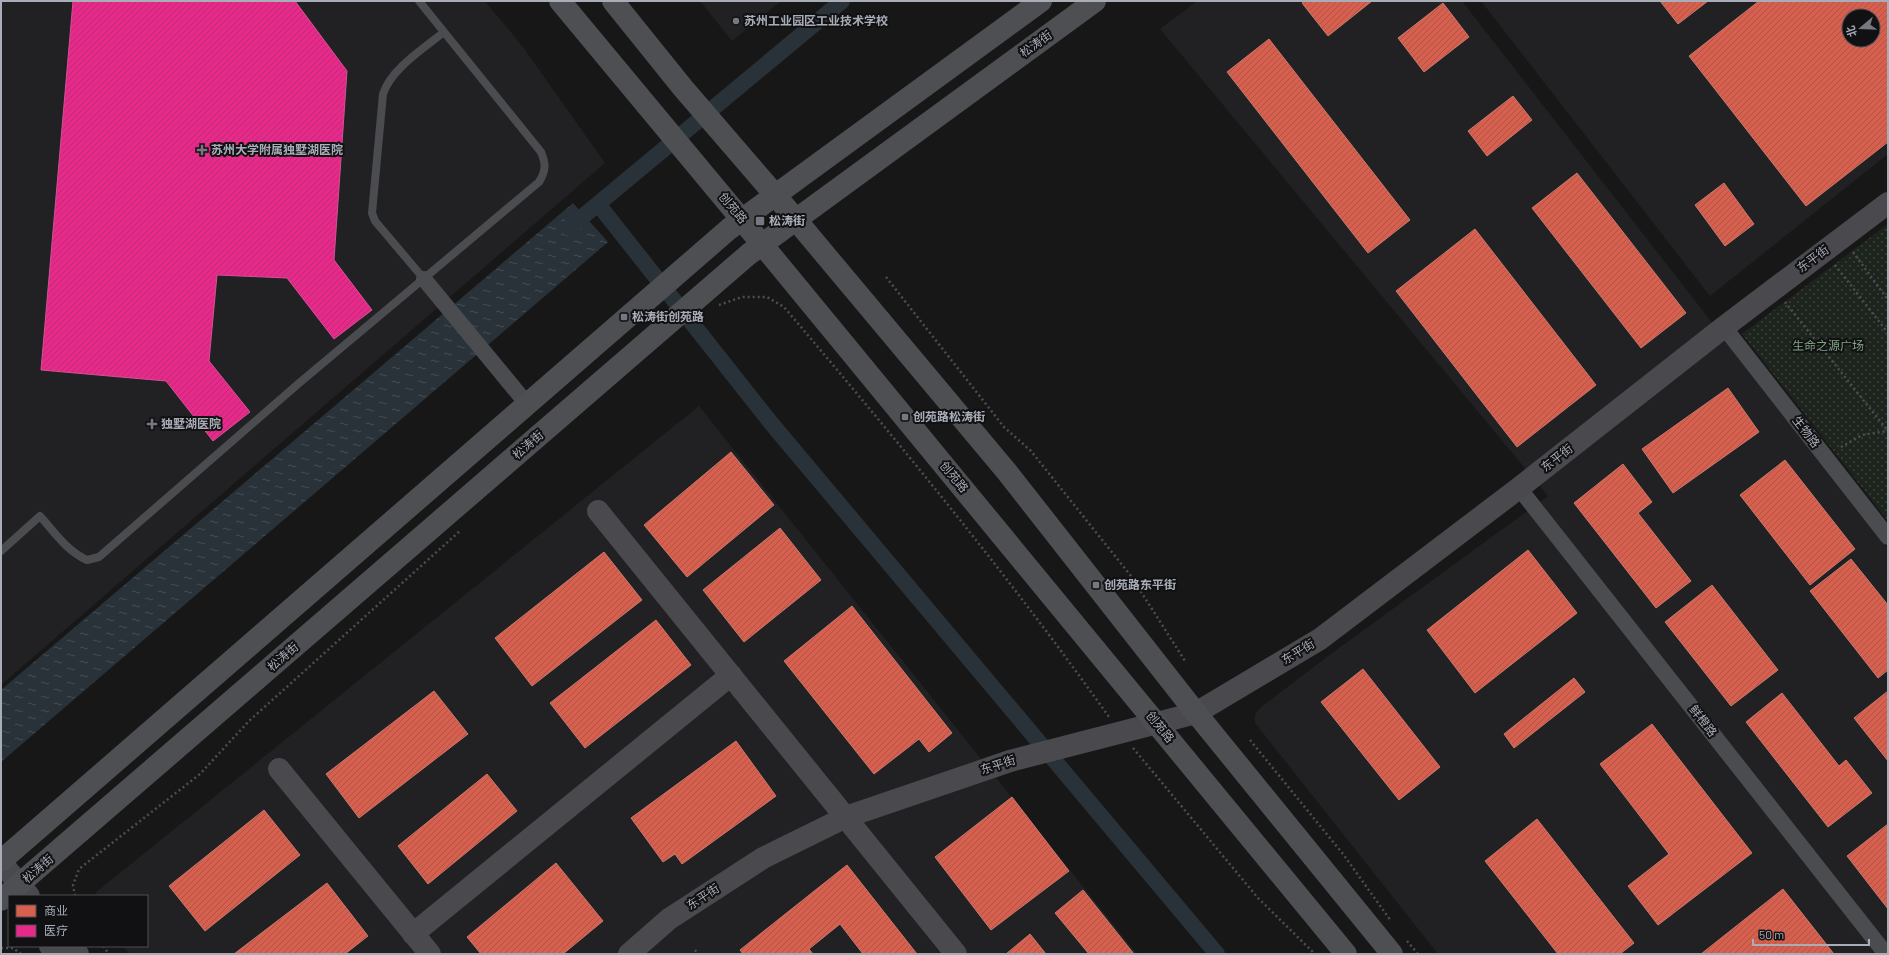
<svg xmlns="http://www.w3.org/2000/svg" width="1889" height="955" font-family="Barlow,'Noto Sans SC',sans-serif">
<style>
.built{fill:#212123;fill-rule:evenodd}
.park{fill:url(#park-dots)}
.water{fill:url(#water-ripples)}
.shops{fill:url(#shops-hatch);stroke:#c8776d;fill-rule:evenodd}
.health{fill:url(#health-hatch);stroke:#d45198}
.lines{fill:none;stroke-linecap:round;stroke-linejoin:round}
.canal{stroke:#2a3239;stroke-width:16}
.path{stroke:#4d4e52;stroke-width:2.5;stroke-dasharray:2 3;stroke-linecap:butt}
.lane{stroke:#4b4c50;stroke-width:8}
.street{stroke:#4b4c50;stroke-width:16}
.secondary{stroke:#4a4a4e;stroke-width:22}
.primary{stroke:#4d4f52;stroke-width:22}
.poi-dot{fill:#757880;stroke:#111113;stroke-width:1.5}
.labels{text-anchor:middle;stroke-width:4;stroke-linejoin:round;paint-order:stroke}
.poi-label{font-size:12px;font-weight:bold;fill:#a8adb8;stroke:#111113;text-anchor:start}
.street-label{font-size:12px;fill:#a8adb8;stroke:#111113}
.park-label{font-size:12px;fill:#7fa381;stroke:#111113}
</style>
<defs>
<pattern id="park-dots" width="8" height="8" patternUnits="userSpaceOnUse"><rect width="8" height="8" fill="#1d241e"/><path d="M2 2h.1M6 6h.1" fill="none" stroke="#3b413d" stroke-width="1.8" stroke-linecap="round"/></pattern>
<pattern id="water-ripples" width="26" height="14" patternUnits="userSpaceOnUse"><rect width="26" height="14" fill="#2a3239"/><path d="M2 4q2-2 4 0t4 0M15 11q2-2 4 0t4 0" fill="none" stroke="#464d54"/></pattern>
<pattern id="shops-hatch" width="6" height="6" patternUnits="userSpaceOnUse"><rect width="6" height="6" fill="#d6604d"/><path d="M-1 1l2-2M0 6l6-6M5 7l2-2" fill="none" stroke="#ad5548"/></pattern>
<pattern id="health-hatch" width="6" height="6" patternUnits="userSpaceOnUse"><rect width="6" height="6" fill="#e7298a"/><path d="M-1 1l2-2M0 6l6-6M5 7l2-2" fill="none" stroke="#ba2c75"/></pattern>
</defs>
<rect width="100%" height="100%" fill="#171717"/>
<path class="built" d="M1 1H485L523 47 605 163 1 685Z
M700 1H781L732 41Z
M1197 1H1462L1888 549V954H1438L1259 728 1255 722V715L1260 708 1328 656 1548 496 1160 29Z
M1481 1H1888V154L1710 296ZM1849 16H1873V40H1849Z
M699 406 1137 954H130L123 946H147V896H97L95 893Z"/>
<path class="park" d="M1888 224V521L1742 334Z"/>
<path class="water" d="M573 203 608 242 1 762V690Z"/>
<path class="shops" d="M1305 1H1372L1328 36 1302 3Z
M1660 1H1708L1678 24Z
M1759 1H1888V142L1806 206 1689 56ZM1849 16H1873V40H1849Z
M1443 3 1469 37 1424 72 1398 38Z
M1269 39 1410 220 1368 253 1227 72Z
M1513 96 1532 120 1487 156 1468 131Z
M1577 173 1686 313 1641 348 1532 208Z
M1724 183 1754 224 1725 246 1695 205Z
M1475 229 1596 385 1517 447 1396 291Z
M1728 388 1759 432 1673 493 1642 449Z
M731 452 774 505 687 577 644 525Z
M1785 460 1855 549 1810 585 1740 495Z
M1623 464 1652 502 1638 513 1691 581 1656 608 1574 503Z
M780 528 821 580 744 642 703 590Z
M1528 550 1577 613 1475 693 1427 630Z
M604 552 642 600 532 686 495 638Z
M1851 559 1888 605V670L1878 678 1810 591Z
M1712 585 1778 670 1731 706 1665 622Z
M852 606 952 733 929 752 919 739 874 774 784 661Z
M656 620 691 665 585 748 550 703Z
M1363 669 1440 767 1399 800 1321 702Z
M1574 678 1585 692 1514 748 1504 734Z
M434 691 468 734 359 818 326 774Z
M1888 691V761L1854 718Z
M1782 693 1839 766 1846 760 1872 793 1828 827 1746 722Z
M1652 724 1752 853 1658 925 1628 886 1669 854 1600 764Z
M736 741 776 796 682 864 675 854 663 862 631 818Z
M487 774 517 811 428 884 398 846Z
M1012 797 1069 871 991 930 935 857Z
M264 810 300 855 205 931 169 886Z
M1537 819 1634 943 1620 954H1558L1485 861Z
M1888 824V909L1847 856Z
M556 863 603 921 563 954H481L467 937Z
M847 865 917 954H863L840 924 809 949 813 954H743L740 950Z
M327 883 368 936 345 954H234Z
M1783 889 1834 954H1701Z
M1083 890 1134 954H1089L1055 913Z
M1030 934 1046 954H1006Z"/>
<path class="health" d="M73 1H295L347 71 334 260 372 310 334 339 287 278 217 275 209 361 250 412 213 441 166 381 41 370Z"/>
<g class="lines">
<path class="canal" d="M598 204 771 423 1217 954
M569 228 842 1"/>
<path class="path" d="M1853 252 1888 300
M1835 265 1888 333
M886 277 1004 427 1031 451 1131 576 1185 661
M1785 302 1888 431
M719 305 742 297H767L784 307C897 440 1008 575 1109 717
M1841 447 1862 435 1888 431
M1250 740 1343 854 1391 921
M1133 748 1258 898 1315 954
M75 896 73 885 79 869 200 774 249 721 461 530
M1407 941 1418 954
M103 946 109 954
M1 948H13L21 954
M695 950 698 954"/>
<path class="lane" d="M424 279 375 221 372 213 383 94C391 69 423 49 444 32
M1 551 40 516C55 533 67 551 87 560L99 557 298 384 539 182C546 171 546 164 541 152L419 1"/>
<path class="street" d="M424 279 527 404
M1724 327 1888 537
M1519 488 1886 954"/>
<path class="secondary" d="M598 511 956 954
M279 769 430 954
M1 862 29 896
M413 934 731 675
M50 946 56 954
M71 946 78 954
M629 954 669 919 763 858 846 817 1010 761 1196 713 1320 639 1519 488 1724 327 1888 203"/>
<path class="primary" d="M560 1 742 220 1346 954
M613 1 683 88 776 196 1007 472 1196 713 1392 954
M1 861 729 229 1041 1
M1 900 749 254 1095 1"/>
</g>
<g class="poi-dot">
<circle cx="736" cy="21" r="4"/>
<path d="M200 144h4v4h4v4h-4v4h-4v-4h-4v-4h4z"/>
<rect x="755" y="216" width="10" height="10" rx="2"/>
<rect x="620" y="313" width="8" height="8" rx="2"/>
<rect x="901" y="413" width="8" height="8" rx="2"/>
<path d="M150 418h4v4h4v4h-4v4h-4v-4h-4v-4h4z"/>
<rect x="1092" y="581" width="8" height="8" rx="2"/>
</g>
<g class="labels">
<g class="poi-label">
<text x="744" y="25">苏州工业园区工业技术学校</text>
<text x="211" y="154">苏州大学附属独墅湖医院</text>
<text x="769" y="225">松涛街</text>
<text x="632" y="321">松涛街创苑路</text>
<text x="913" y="421">创苑路松涛街</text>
<text x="161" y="428">独墅湖医院</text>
<text x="1104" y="589">创苑路东平街</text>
</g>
<g class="street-label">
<text transform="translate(1036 44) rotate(-36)" y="4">松涛街</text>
<text transform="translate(733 208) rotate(50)" y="4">创苑路</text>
<text transform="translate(1813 259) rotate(-37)" y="4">东平街</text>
<text transform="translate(1806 432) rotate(52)" y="4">生物路</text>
<text transform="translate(528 445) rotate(-41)" y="4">松涛街</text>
<text transform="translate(1557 458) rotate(-38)" y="4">东平街</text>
<text transform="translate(954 477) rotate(50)" y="4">创苑路</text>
<text transform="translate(1298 652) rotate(-31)" y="4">东平街</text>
<text transform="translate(283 657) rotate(-41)" y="4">松涛街</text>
<text transform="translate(1703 721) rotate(52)" y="4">鲜橙路</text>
<text transform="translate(1160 727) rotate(51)" y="4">创苑路</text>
<text transform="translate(998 765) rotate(-18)" y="4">东平街</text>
<text transform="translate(38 869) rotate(-41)" y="4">松涛街</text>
<text transform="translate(703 897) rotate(-33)" y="4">东平街</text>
</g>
<g class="park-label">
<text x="1828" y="350">生命之源广场</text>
</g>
</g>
<rect width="1889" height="955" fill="none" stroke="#a8adb8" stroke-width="4"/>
<rect x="8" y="895" width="140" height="52" fill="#111113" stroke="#4d4f55"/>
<rect x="16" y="905" width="20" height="12" fill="#d6604d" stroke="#4d4f55"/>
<text x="44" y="915" font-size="12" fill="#a8adb8">商业</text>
<rect x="16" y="925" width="20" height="12" fill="#e7298a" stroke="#4d4f55"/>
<text x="44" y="935" font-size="12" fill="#a8adb8">医疗</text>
<g transform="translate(1861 28) rotate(251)"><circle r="19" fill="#111113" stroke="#4d4f55"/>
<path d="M0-3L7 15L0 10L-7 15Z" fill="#757880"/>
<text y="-6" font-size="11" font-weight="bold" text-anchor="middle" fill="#a8adb8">北</text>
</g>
<path d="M1753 939v6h116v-6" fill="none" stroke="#a8adb8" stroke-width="2"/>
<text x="1759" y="939" font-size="12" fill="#a8adb8" stroke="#111113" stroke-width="3" paint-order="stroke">50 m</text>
</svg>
